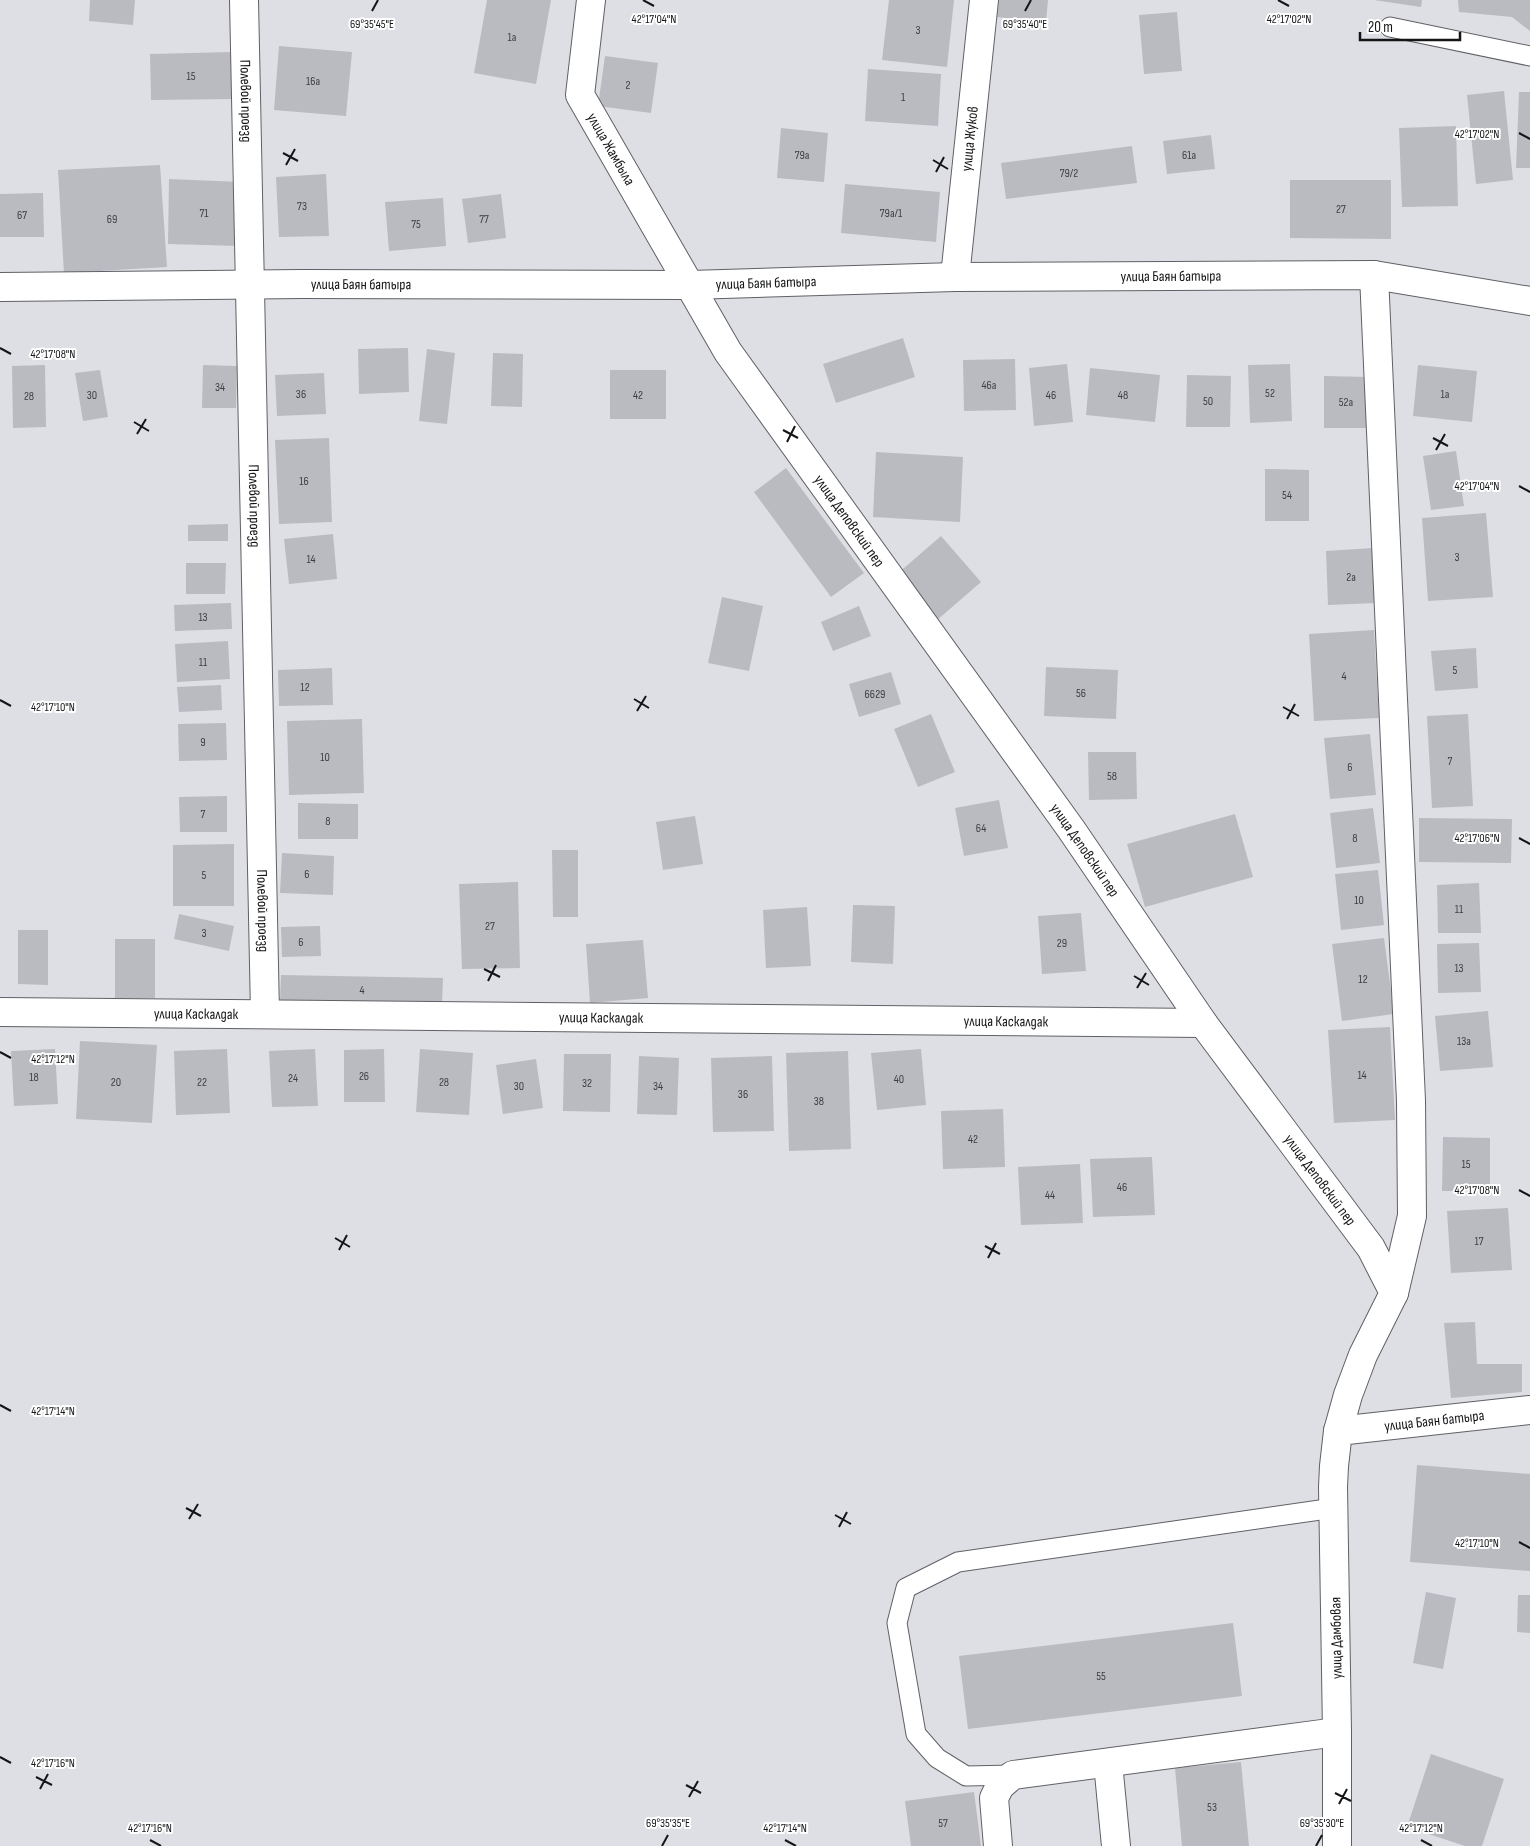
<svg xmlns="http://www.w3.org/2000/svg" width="1530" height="1846" font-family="'Sofia Sans Condensed',sans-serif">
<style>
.building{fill:#babbc1}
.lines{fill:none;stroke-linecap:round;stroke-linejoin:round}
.service-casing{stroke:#606166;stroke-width:21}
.minor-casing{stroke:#606166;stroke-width:30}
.tertiary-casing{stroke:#606166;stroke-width:30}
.service{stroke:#fff;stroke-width:19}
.minor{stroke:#fff;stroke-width:28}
.tertiary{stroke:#fff;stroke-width:28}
.ticks{fill:none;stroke:#141517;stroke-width:2}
.labels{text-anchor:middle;stroke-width:4;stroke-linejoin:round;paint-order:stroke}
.number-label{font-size:12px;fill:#3e3e42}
.street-label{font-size:15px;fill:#141517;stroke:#fff}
.ticks-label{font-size:12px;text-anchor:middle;fill:#141517;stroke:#fff;stroke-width:4;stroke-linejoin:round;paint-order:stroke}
</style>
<rect width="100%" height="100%" fill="#dedfe5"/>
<path class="building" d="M90 0H135L133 25 89 21Z
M487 0H551L536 84 474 73Z
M889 0H954L947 67 882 60Z
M999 0H1048L1046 22 997 17Z
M1374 0H1422L1421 7Z
M1458 0H1530V31L1512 17 1459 12Z
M1177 12 1182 71 1144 74 1139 15Z
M279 46 352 52 346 116 274 110Z
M232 52V99L151 100 150 54Z
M605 56 658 63 651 113 598 106Z
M868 69 941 74 938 126 865 121Z
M1504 91 1513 180 1476 184 1467 95Z
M1519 92H1530V168H1516Z
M1456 126 1458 206 1402 207 1399 128Z
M781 128 828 133 824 182 777 178Z
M1211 135 1215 169 1167 174 1163 141Z
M1132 146 1137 183 1006 199 1001 163Z
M160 165 167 267 64 273 58 170Z
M326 174 329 236 279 237 276 177Z
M169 179 241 182 240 246 168 244Z
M1290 180H1391V239L1290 238Z
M845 184 940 192 936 242 841 233Z
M43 193 44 237H0V194Z
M501 194 506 238 468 243 462 199Z
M443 198 446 246 389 251 385 202Z
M903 338 915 377 836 403 823 364Z
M408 348 409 392 359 394 358 349Z
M427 349 455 353 447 424 419 421Z
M493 353 523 354 522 407 491 406Z
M1015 359 1016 410 964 411 963 360Z
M1067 364 1073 422 1034 426 1029 368Z
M1290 364 1292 421 1250 423 1248 365Z
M45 365 46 427 13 428 12 366Z
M203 365 237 366 236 408H202Z
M1418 365 1477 371 1472 422 1413 416Z
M1090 368 1160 375 1155 422 1086 415Z
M100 370 108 417 83 421 75 373Z
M610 370H666V419H610Z
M324 373 326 414 277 416 275 375Z
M1187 375 1231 376 1230 427H1186Z
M1324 376 1368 377V428H1324Z
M329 438 332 522 279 524 275 440Z
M1456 451 1464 506 1431 510 1423 456Z
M876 452 963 457 960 522 873 517Z
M786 468 864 573 831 597 754 492Z
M1265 469 1309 470V521H1265Z
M1486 513 1493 597 1428 601 1422 518Z
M228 524V541H188V525Z
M333 534 337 579 289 584 284 539Z
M941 536 981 582 936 621 896 575Z
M1373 548 1376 603 1328 605 1326 551Z
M186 563H226L225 594H186Z
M722 597 763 606 749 671 708 663Z
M231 603 232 629 175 631 174 605Z
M859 606 871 636 833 651 821 622Z
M1374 630 1379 718 1314 721 1309 634Z
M228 641 230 679 177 682 175 644Z
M1476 648 1478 688 1435 691 1431 651Z
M1046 667 1118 670 1116 719 1044 716Z
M332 668 333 705 279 706 278 670Z
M891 672 901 704 859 717 849 684Z
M221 685 222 710 179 712 177 687Z
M931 714 955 772 918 787 894 729Z
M1468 714 1473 806 1432 808 1427 716Z
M362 719 364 793 289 795 287 721Z
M226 723 227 760 179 761 178 724Z
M1370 734 1376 795 1330 799 1324 738Z
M1088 752H1136L1137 799 1089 800Z
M227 796V832H180L179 797Z
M999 800 1008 848 964 856 955 808Z
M298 803 358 804V839H298Z
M1373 808 1380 863 1336 868 1330 813Z
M1235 814 1253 877 1145 907 1127 844Z
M695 816 703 864 663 870 656 822Z
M1419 818 1512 819 1511 863 1419 862Z
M234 844V906H173V845Z
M552 850H578V917H553Z
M282 853 334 856 333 895 280 893Z
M1378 870 1384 925 1341 930 1335 874Z
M518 882 520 968 462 969 459 884Z
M1479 883 1481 933H1438L1437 885Z
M853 905 895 906 893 964 851 962Z
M807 907 811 966 766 968 763 910Z
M1081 913 1086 971 1042 974 1038 916Z
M179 914 234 926 229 951 174 939Z
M320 926 321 956 282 957 281 927Z
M18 930H48V985L18 984Z
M1384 938 1394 1014 1342 1021 1332 944Z
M115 939H155V998H115Z
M643 940 648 998 590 1003 586 944Z
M1479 943 1481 992 1438 993 1437 944Z
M281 975 443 978 442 1005 280 1002Z
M1488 1011 1493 1067 1440 1071 1435 1016Z
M1390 1027 1395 1120 1334 1123 1328 1030Z
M80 1041 157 1045 152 1123 76 1119Z
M55 1049 58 1104 14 1106 11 1051Z
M227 1049 230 1113 176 1115 174 1051Z
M315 1049 318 1106 272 1107 269 1051Z
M384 1049 385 1102H344V1050Z
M420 1049 473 1053 469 1115 416 1112Z
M921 1049 926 1105 877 1110 871 1053Z
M848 1051 851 1149 789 1151 786 1053Z
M564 1054H611L610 1112 563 1111Z
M639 1056 679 1058 677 1115 637 1114Z
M772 1056 774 1131 713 1132 711 1058Z
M536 1059 543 1108 503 1114 496 1065Z
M1003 1109 1005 1167 943 1169 941 1111Z
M1443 1137 1490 1138V1191H1442Z
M1152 1157 1155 1215 1093 1217 1090 1159Z
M1080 1164 1083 1223 1021 1225 1018 1167Z
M1508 1208 1512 1270 1451 1273 1447 1211Z
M1475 1322 1477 1364H1522V1392L1451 1398 1444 1323Z
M1417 1465 1530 1474V1571L1410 1562Z
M1426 1592 1456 1598 1443 1669 1413 1663Z
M1518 1595H1530V1633L1517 1632Z
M1233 1623 1242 1696 968 1729 959 1656Z
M1431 1754 1504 1779 1482 1846H1465L1407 1827Z
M1241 1762 1249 1846H1182L1175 1768Z
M974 1792 981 1846H911L905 1801Z"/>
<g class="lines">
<g class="service-casing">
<path id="service" d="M1390 27 1530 56
M1013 1775 966 1776 937 1758 916 1734 897 1623 906 1588 958 1562 1334 1508"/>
</g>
<g class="minor-casing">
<g id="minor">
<path id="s1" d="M244 0 265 1013"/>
<path id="s2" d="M591 0 580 95 728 352 1071 829 1203 1023 1371 1248 1394 1293 1363 1355 1348 1395 1338 1431"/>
<path d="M1374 275 1411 1101 1412 1216 1394 1293"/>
<path id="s3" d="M955 277 984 0"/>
<path id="s4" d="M0 1012 1203 1023"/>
<path d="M1108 1763 1116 1846"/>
<path d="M998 1846 994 1798 1000 1786 1013 1775 1337 1732"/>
</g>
</g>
<g class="tertiary-casing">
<g id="tertiary">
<path id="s5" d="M0 287 301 284 690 285 955 277 1374 275 1530 301"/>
<path id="s6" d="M1337 1846V1732L1333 1487 1334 1466 1338 1431 1530 1410"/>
</g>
</g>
<use href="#service" class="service"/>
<use href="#minor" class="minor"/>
<use href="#tertiary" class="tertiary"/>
</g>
<path class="ticks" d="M643 0 654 6M1278 0 1289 6M372 11 378 0M1025 11 1031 0M1519 133 1530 139M283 153 298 161M933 160 948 169M286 165 295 149M936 172 944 157M0 348 11 354M134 422 149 431M783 430 798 438M137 434 146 419M1433 438 1448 446M787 442 795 426M1436 450 1445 434M1519 486 1530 492M634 699 649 708M0 700 11 706M1283 707 1299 716M637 711 646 696M1287 719 1295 704M1519 838 1530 844M484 969 500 977M1134 976 1149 985M488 981 496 965M1137 988 1146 973M0 1052 11 1058M1519 1190 1530 1196M335 1238 350 1247M985 1246 1000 1254M339 1250 347 1235M988 1258 996 1243M0 1405 11 1411M186 1508 201 1516M835 1515 851 1524M189 1519 198 1504M839 1527 847 1512M1519 1542 1530 1548M0 1757 11 1763M36 1777 52 1785M686 1785 701 1793M40 1789 48 1774M1335 1793 1351 1801M689 1797 698 1781M1339 1804 1347 1789M150 1840 161 1846M785 1840 796 1846M1421 1840 1432 1846M662 1846 668 1835M1316 1846 1322 1835"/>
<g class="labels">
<g class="number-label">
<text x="918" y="34">3</text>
<text x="512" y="41">1а</text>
<text x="191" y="80">15</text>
<text x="313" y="85">16а</text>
<text x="628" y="89">2</text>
<text x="903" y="101">1</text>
<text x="802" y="159">79а</text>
<text x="1189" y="159">61а</text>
<text x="1069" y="177">79/2</text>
<text x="302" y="210">73</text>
<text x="1341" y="213">27</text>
<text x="204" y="217">71</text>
<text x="891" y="217">79а/1</text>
<text x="22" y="219">67</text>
<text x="112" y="223">69</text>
<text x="484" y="223">77</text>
<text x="416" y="228">75</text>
<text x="989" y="389">46а</text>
<text x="220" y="391">34</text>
<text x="1270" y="397">52</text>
<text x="301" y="398">36</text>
<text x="1445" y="398">1а</text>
<text x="92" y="399">30</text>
<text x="638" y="399">42</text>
<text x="1051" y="399">46</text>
<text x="1123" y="399">48</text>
<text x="29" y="400">28</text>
<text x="1208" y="405">50</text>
<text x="1346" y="406">52а</text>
<text x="304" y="485">16</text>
<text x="1287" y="499">54</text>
<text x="1457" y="561">3</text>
<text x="311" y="563">14</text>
<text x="1351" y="581">2а</text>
<text x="203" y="621">13</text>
<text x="203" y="666">11</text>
<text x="1455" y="674">5</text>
<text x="1344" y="680">4</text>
<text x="305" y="691">12</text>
<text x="1081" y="697">56</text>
<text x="875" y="698">6629</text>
<text x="203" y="746">9</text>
<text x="325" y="761">10</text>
<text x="1450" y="765">7</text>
<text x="1350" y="771">6</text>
<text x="1112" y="780">58</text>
<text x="203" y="818">7</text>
<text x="328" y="825">8</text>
<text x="981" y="832">64</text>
<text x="1355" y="842">8</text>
<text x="307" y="878">6</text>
<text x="204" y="879">5</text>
<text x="1359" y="904">10</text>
<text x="1459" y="913">11</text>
<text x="490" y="930">27</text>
<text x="204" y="937">3</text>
<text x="301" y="946">6</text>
<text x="1062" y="947">29</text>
<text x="1459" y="972">13</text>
<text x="1363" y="983">12</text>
<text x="362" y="994">4</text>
<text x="1464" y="1045">13а</text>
<text x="1362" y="1079">14</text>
<text x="364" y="1080">26</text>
<text x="34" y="1081">18</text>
<text x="293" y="1082">24</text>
<text x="899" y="1083">40</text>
<text x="116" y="1086">20</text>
<text x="202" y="1086">22</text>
<text x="444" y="1086">28</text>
<text x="587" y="1087">32</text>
<text x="519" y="1090">30</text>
<text x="658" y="1090">34</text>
<text x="743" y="1098">36</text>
<text x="819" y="1105">38</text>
<text x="973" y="1143">42</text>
<text x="1466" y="1168">15</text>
<text x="1122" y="1191">46</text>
<text x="1050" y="1199">44</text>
<text x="1479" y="1245">17</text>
<text x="1101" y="1680">55</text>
<text x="1212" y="1811">53</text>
<text x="943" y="1827">57</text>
</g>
<g class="street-label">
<text dy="5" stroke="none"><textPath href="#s1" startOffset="101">Полевой проезд</textPath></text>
<text dy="5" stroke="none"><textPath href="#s3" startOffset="139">улица Жуков</textPath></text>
<text dy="5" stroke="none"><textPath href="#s2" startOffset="158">улица Жамбыла</textPath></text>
<text dy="5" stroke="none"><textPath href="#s5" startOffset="1171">улица Баян батыра</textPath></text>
<text dy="5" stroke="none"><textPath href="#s5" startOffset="766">улица Баян батыра</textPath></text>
<text dy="5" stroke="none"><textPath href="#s5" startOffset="361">улица Баян батыра</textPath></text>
<text dy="5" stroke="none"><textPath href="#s1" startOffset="506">Полевой проезд</textPath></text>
<text dy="5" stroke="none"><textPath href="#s2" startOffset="600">улица Деповский пер</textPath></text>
<text dy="5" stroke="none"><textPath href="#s2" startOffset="1005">улица Деповский пер</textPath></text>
<text dy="5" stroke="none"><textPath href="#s1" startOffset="911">Полевой проезд</textPath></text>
<text dy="5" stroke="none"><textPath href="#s4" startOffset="196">улица Каскалдак</textPath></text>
<text dy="5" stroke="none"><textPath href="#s4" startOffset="601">улица Каскалдак</textPath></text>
<text dy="5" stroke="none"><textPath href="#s4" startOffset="1006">улица Каскалдак</textPath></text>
<text dy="5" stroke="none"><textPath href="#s2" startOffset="1410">улица Деповский пер</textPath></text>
<text dy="5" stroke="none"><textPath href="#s6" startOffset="512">улица Баян батыра</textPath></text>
<text transform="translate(1336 1638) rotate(-91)" y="5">улица Дамбовая</text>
</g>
</g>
<g class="ticks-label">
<text x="654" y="23">42°17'04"N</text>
<text x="1289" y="23">42°17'02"N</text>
<text x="372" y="28">69°35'45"E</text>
<text x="1025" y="28">69°35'40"E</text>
<text x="1477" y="138">42°17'02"N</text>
<text x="53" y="358">42°17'08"N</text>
<text x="1477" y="490">42°17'04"N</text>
<text x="53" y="711">42°17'10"N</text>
<text x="1477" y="842">42°17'06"N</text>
<text x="53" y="1063">42°17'12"N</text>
<text x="1477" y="1194">42°17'08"N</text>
<text x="53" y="1415">42°17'14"N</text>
<text x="1477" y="1547">42°17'10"N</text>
<text x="53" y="1767">42°17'16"N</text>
<text x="668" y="1827">69°35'35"E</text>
<text x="1322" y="1827">69°35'30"E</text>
<text x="150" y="1832">42°17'16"N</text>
<text x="785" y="1832">42°17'14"N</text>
<text x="1421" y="1832">42°17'12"N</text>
</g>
<path d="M1360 32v8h100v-8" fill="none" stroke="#141517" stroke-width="2.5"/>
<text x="1368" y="32" font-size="15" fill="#141517" stroke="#ffffff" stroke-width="4" paint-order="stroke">20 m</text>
</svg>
